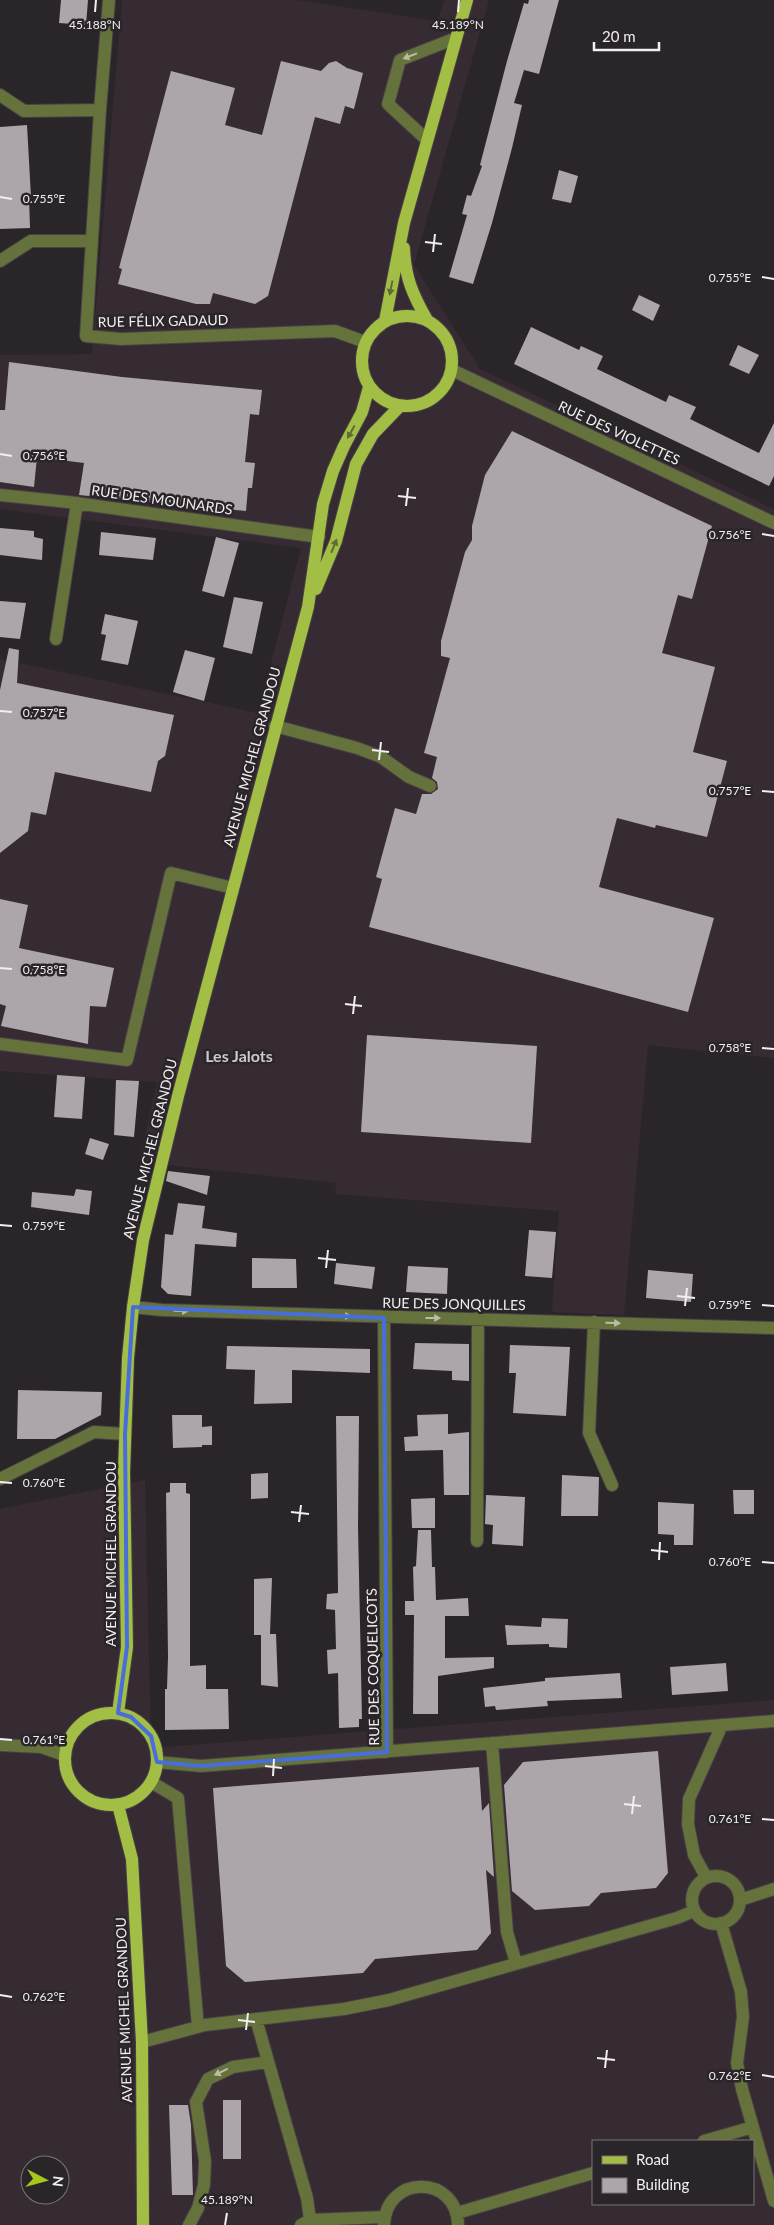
<svg xmlns="http://www.w3.org/2000/svg" width="774" height="2225" font-family="Lato,sans-serif">
<style>
.built{fill:#362b32;fill-rule:evenodd}
.building{fill:#aca6aa}
.lines{fill:none;stroke-linecap:round;stroke-linejoin:round}
.minor-casing{stroke:#464144;stroke-width:14}
.major-casing{stroke:#464144;stroke-width:14}
.minor{stroke:#65723c;stroke-width:12}
.major{stroke:#a3be44;stroke-width:12}
.oneway{fill:#babca9}
.oneway2{fill:#606a35}
.marked{fill:none;stroke:#486edd;stroke-width:4;stroke-linejoin:round}
.ticks{fill:none;stroke:#f2eef1;stroke-width:2}
.labels{text-anchor:middle;stroke-width:5;stroke-linejoin:round;paint-order:stroke}
.street-label{font-size:14px;fill:#f2eef1;stroke:#2a2528}
.quarter-label{font-size:16px;font-weight:bold;fill:#cec8cc;stroke:#2a2528}
.ticks-label{font-size:12px;text-anchor:middle;fill:#f2eef1;stroke:#2a2528;stroke-width:5;stroke-linejoin:round;paint-order:stroke}
</style>
<rect width="100%" height="100%" fill="#2a2528"/>
<path class="built" d="M122 0H297L437 21 445 0H489L414 265 480 369 774 509V1058L648 1045 624 1315 552 1312 559 1211 335 1194 336 1183 139 1162 157 1082 0 1071V659L258 713 301 548 0 509V355L92 354Z
M145 1480 151 1748 774 1700V2225H0V1509ZM593 2141H753V2204H593ZM30 2165H60V2195H30Z"/>
<path class="building" d="M61 0H88L86 25 59 23Z
M529 0H559L539 74 524 70 514 103 522 105 512 148 492 223 473 284 449 277 467 215 462 214 467 195 471 196 482 166 480 165 507 61 524 3 528 4Z
M281 61 321 71 329 63 336 61 347 68 363 73 354 109 345 106 340 124 315 117 268 296 255 304 213 293 210 304H196L118 284 122 269 119 268 171 71 235 88 225 125 262 135Z
M27 125 31 197H29L30 228 0 229V127Z
M559 170 578 176 571 203 552 199Z
M639 295 660 305 653 321 632 310Z
M531 327 579 350 581 346 603 356 597 369 666 402 669 395 696 407 690 419 759 453 774 423V476L769 486 514 364Z
M738 345 759 355 749 374 729 365Z
M9 362 122 377 262 390 259 415 250 414 245 462 255 463 252 488H248L246 511 79 495 84 463 37 457 34 487 0 482V410H5Z
M512 431 712 526 692 599 678 595 662 653 715 667 693 752 727 761 707 837 656 825 655 828 617 818 599 887 714 918 688 1012 369 927 382 879 376 877 395 808 416 814 422 794H431L438 789 437 782 432 778 437 757 424 753 450 658 441 656V641L465 552 472 540V526L485 475Z
M0 528 34 531V537L43 539 42 560 0 555Z
M101 532 156 538 153 560 99 555Z
M216 537 239 543 224 597 202 591Z
M234 597 263 602 252 654 223 647Z
M0 601 26 603 20 639 0 637Z
M105 614 138 621 128 665 101 660 106 635 101 634Z
M9 648 19 650 17 683 174 715 165 756 158 761 151 792 55 772 46 815 31 812 28 831 0 853V690Z
M185 650 215 658 204 701 173 692Z
M0 899 28 905 19 948 114 968 106 1007 90 1006 88 1044 1 1026 6 1006 0 1004Z
M367 1035 537 1046 531 1143 361 1132Z
M57 1075 85 1077 82 1119 54 1117Z
M116 1080 139 1081 134 1137 114 1135Z
M90 1138 109 1144 103 1160 85 1154Z
M168 1171 210 1176 207 1195 166 1181Z
M76 1189 92 1191 89 1215 31 1207 32 1192 74 1196Z
M178 1203 205 1206 202 1228 237 1233 236 1247 195 1244 191 1296 168 1294 161 1287 165 1234 173 1235Z
M529 1230 556 1232 552 1278 525 1276Z
M252 1258 296 1259 297 1288H252Z
M336 1263 375 1267 372 1289 334 1284Z
M408 1266 448 1268 447 1294 406 1292Z
M648 1270 693 1274 691 1302 646 1298Z
M415 1343 469 1344V1381L452 1380V1371L413 1369Z
M510 1345 570 1347 566 1416 513 1413 516 1373H509Z
M227 1346 370 1349V1373L292 1370V1403L254 1404 255 1370 226 1369Z
M18 1390 102 1392 101 1415 55 1439H17Z
M448 1414V1434L469 1432V1495H444L443 1450 405 1451 404 1437 418 1436 417 1415Z
M172 1415H202V1427L212 1426V1445H202V1447L173 1448Z
M336 1416H359L358 1527 362 1719H359V1727L339 1728 338 1673 328 1674 327 1650 336 1649 335 1610 326 1609 327 1594 338 1593Z
M268 1473V1498L251 1499V1474Z
M562 1475 599 1477 598 1516H561Z
M170 1483H186V1493L190 1494V1666L206 1665V1689H228L229 1729 165 1730V1689H167L168 1657 166 1493 170 1492Z
M733 1490H754V1514H734Z
M486 1495 525 1497 523 1546 492 1544 493 1525 485 1524Z
M435 1498V1528H412L411 1499Z
M658 1502 694 1504 693 1545H674V1535L658 1534Z
M418 1530H431L432 1567H435L436 1600 468 1598 469 1616H445V1658L494 1657V1668L438 1676V1714H413L414 1615H405V1601H414L413 1567 416 1566Z
M272 1578 270 1634H276L278 1687 261 1685V1635H254V1579Z
M542 1618 568 1619 567 1648 549 1647V1644L507 1645 505 1625 541 1627Z
M726 1663 728 1691 672 1695 670 1667Z
M620 1673 622 1698 547 1701 548 1706 496 1710 495 1706 485 1707 483 1688 545 1681V1678Z
M658 1751 668 1873 656 1888 601 1893 589 1906 535 1910 512 1891 504 1785 523 1762Z
M479 1767 482 1811 489 1803 494 1877 486 1870 491 1933 477 1950 375 1959 363 1973 245 1982 226 1966 213 1788Z
M223 2100H241V2159H223Z
M169 2105H188L191 2125 193 2195H172Z"/>
<g class="lines">
<g class="minor-casing">
<path id="minor" d="M109 0 100 110 86 336 121 339 335 331 365 342
M0 95 24 111 100 110
M427 140 388 104 400 60 456 38
M0 261 31 241H91
M452 370 774 523
M0 495 68 502 319 537
M56 639 77 503
M275 726 357 748 381 757 409 777 430 786
M0 1044 127 1060 171 873 233 888
M133 1307 162 1310 774 1328
M384 1318 387 1752
M594 1322 589 1433 612 1485
M0 1479 94 1432 125 1434
M477 1541 478 1318
M492 1743 507 1932 516 1963
M0 1745 41 1747 64 1755
M157 1762 201 1766 774 1721
M151 1782 178 1798 198 2027
M692 1900a24 24 0 1 1 48 0a24 24 0 1 1-48 0Z
M706 1877 694 1855 688 1824 689 1799 722 1725
M740 1900 774 1889
M721 1923 741 1992 743 2017 737 2063 742 2089 774 2201
M256 2019 307 2198 310 2220 301 2225
M142 2042 205 2025 344 2009 389 2000 677 1918 694 1911
M704 2141 753 2127
M457 2213 593 2173
M189 2225 198 2208 204 2185 205 2161 196 2102 208 2079 233 2067 268 2062
M309 2225 310 2220 384 2217
M384 2225C386 2174 457 2174 458 2225"/>
</g>
<g class="major-casing">
<path id="major" d="M404 248C405 278 413 295 427 320
M362 361a45 45 0 1 1 90 0a45 45 0 1 1-90 0Z
M385 321 404 223 467 0
M316 589 336 541 356 464 373 434 399 407
M65 1759a46 46 0 1 1 92 0a46 46 0 1 1-92 0Z
M118 1713 127 1647 124 1472 128 1358 133 1307 143 1240 178 1096 308 607 323 504 333 471 344 446 362 412 369 387
M118 1805 132 1859 142 2042 143 2225"/>
</g>
<use href="#minor" class="minor"/>
<use href="#major" class="major"/>
</g>
<defs><path id="oneway-solid" d="M-6-.8H1V-3.2L6.5 0L1 3.2V.8H-6Z" transform="scale(1.25)"/></defs>
<g class="oneway">
<use href="#oneway-solid" transform="translate(410 56) rotate(159)"/>
<use href="#oneway-solid" transform="translate(181 1311) rotate(2)"/>
<use href="#oneway-solid" transform="translate(344 1316) rotate(2)"/>
<use href="#oneway-solid" transform="translate(433 1318)"/>
<use href="#oneway-solid" transform="translate(613 1323) rotate(2)"/>
<use href="#oneway-solid" transform="translate(221 2072) rotate(154)"/>
</g>
<g class="oneway2">
<use href="#oneway-solid" transform="translate(391 288) rotate(101)"/>
<use href="#oneway-solid" transform="translate(351 432) rotate(119)"/>
<use href="#oneway-solid" transform="translate(334 546) rotate(-68)"/>
</g>
<path class="marked" d="M133 1307 384 1318 387 1752 201 1766 157 1762 151 1736 131 1717 118 1713 127 1647 125 1434Z"/>
<path class="ticks" d="M95 12 96 0M458 12 459 0M0 197 12 199M425 242 442 244M433 252 435 234M762 277 774 279M0 454 12 456M398 496 416 498M406 506 408 488M762 534 774 536M0 711 12 712M372 750 389 752M379 760 381 742M762 791 774 792M0 968 12 969M345 1004 362 1006M353 1014 355 996M762 1048 774 1049M0 1225 12 1226M318 1258 336 1260M326 1268 328 1250M677 1296 695 1298M762 1305 774 1306M685 1306 687 1288M0 1482 12 1483M291 1512 309 1514M299 1522 301 1505M651 1550 668 1552M659 1560 660 1542M762 1562 774 1563M0 1739 12 1740M265 1766 282 1768M273 1776 274 1759M624 1804 641 1806M632 1814 634 1796M762 1819 774 1820M0 1995 12 1997M238 2020 255 2022M246 2030 248 2013M597 2058 615 2060M605 2068 607 2050M762 2075 774 2077M225 2225 227 2213"/>
<g class="labels">
<g class="street-label">
<text transform="translate(163 321) rotate(-1)" y="5">RUE FÉLIX GADAUD</text>
<text transform="translate(619 433) rotate(25)" y="5">RUE DES VIOLETTES</text>
<text transform="translate(162 500) rotate(8)" y="5">RUE DES MOUNARDS</text>
<text transform="translate(252 757) rotate(-75)" y="5">AVENUE MICHEL GRANDOU</text>
<text transform="translate(150 1149) rotate(-76)" y="5">AVENUE MICHEL GRANDOU</text>
<text transform="translate(454 1304) rotate(1)" y="5">RUE DES JONQUILLES</text>
<text transform="translate(111 1554) rotate(-90)" y="5">AVENUE MICHEL GRANDOU</text>
<text transform="translate(373 1667) rotate(-91)" y="5">RUE DES COQUELICOTS</text>
<text transform="translate(124 2010) rotate(-92)" y="5">AVENUE MICHEL GRANDOU</text>
</g>
<g class="quarter-label">
<text x="239" y="1062">Les Jalots</text>
</g>
</g>
<g class="ticks-label">
<text x="95" y="29">45.188°N</text>
<text x="458" y="29">45.189°N</text>
<text x="44" y="203">0.755°E</text>
<text x="730" y="282">0.755°E</text>
<text x="44" y="460">0.756°E</text>
<text x="730" y="539">0.756°E</text>
<text x="44" y="717">0.757°E</text>
<text x="730" y="795">0.757°E</text>
<text x="44" y="974">0.758°E</text>
<text x="730" y="1052">0.758°E</text>
<text x="44" y="1230">0.759°E</text>
<text x="730" y="1309">0.759°E</text>
<text x="44" y="1487">0.760°E</text>
<text x="730" y="1566">0.760°E</text>
<text x="44" y="1744">0.761°E</text>
<text x="730" y="1823">0.761°E</text>
<text x="44" y="2001">0.762°E</text>
<text x="730" y="2080">0.762°E</text>
<text x="227" y="2204">45.189°N</text>
</g>
<rect x="592" y="2140" width="162" height="65" fill="#2a2528" stroke="#7a7578"/>
<rect x="602" y="2156" width="25" height="8" fill="#a3be44" stroke="#7a7578"/>
<text x="636" y="2165" font-size="15" fill="#f2eef1">Road</text>
<rect x="602" y="2178" width="25" height="15" fill="#aca6aa" stroke="#7a7578"/>
<text x="636" y="2190" font-size="15" fill="#f2eef1">Building</text>
<g transform="translate(45 2180) rotate(96)"><circle r="24" fill="#2a2528" stroke="#7a7578"/>
<path d="M0-4L9 19L0 12L-9 19Z" fill="#a8c71c"/>
<text y="-8" font-size="14" font-weight="bold" text-anchor="middle" fill="#f2eef1">N</text>
</g>
<path d="M594 42v8h65v-8" fill="none" stroke="#f2eef1" stroke-width="2.5"/>
<text x="602" y="42" font-size="15" fill="#f2eef1" stroke="#2a2528" stroke-width="4" paint-order="stroke">20 m</text>
</svg>
